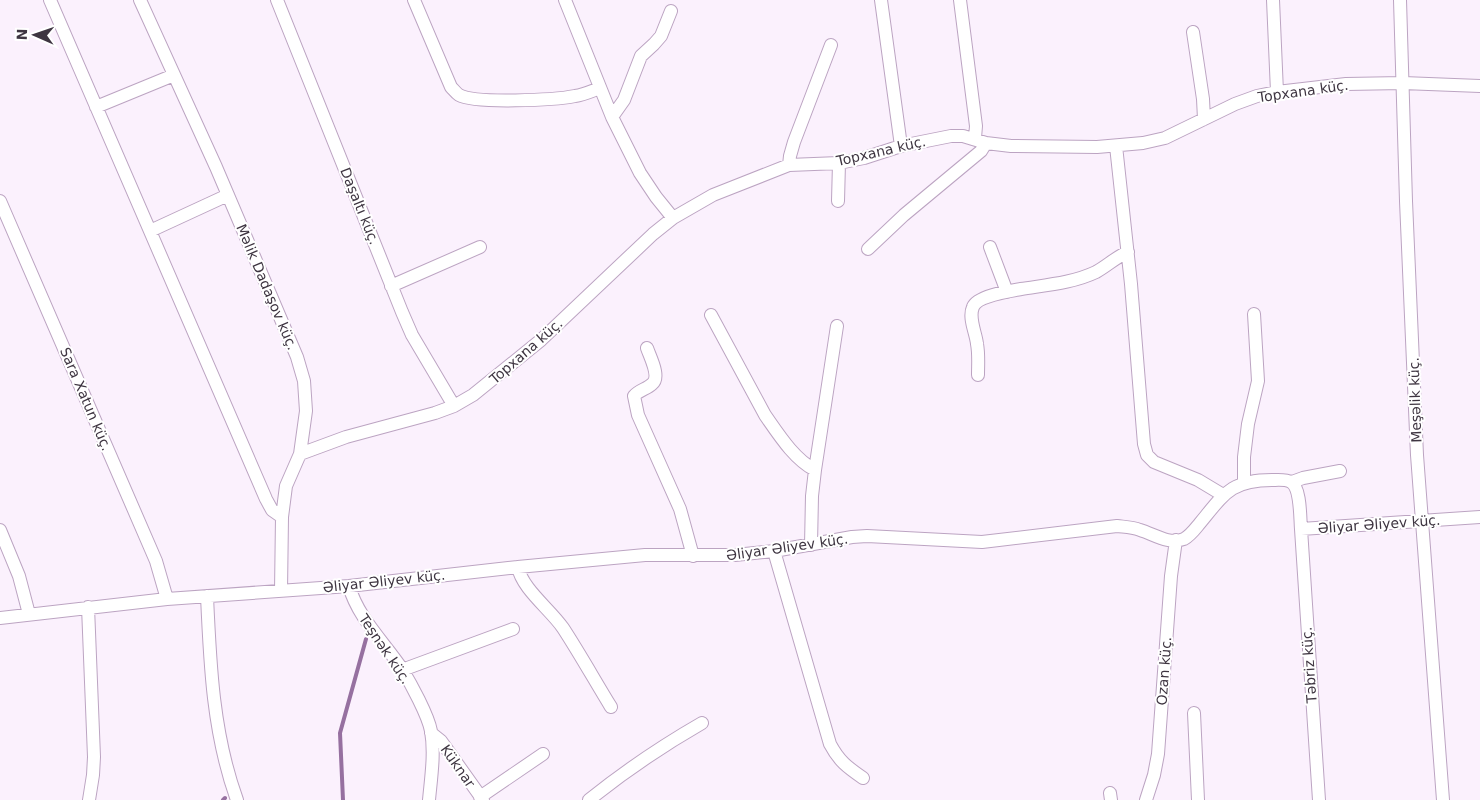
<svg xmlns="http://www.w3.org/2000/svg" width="1480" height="800" font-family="'DejaVu Sans',sans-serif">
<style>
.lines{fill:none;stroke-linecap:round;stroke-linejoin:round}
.stream{stroke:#9670a0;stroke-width:4}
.minor-casing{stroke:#bca4c2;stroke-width:14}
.minor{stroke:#fff;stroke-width:12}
.labels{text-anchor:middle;stroke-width:4;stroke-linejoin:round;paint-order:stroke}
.street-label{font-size:14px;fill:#3e3541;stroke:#fff}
</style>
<rect width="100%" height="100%" fill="#fbf1fd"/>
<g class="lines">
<path class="stream" d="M223 800 225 798
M343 800 340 733 366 639"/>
<g class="minor-casing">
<path id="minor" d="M50 0 266 499 272 510 282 517
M140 0 216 167 297 357 304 381 306 411 300 454 286 486 282 517 281 591
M277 0 402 312 412 335 454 406
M414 0 451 87C454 90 456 93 459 95 475 104 555 100 575 96 583 95 592 91 600 88
M565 0 612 117 640 173 656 197 673 218
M881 0 901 146
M960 0 976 126 975 138
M1273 0 1277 92
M1400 0 1406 201 1417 455 1443 800
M1193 32 1203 99 1204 119
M96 107 174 75
M612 117 624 100 641 56 654 44 661 36 671 11
M1116 146 1131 284 1144 444 1147 455 1154 462 1198 480 1223 495
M789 165 790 156 794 142 831 45
M0 201 156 561 167 599
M838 201 839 163
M150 231 228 195
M990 247 1007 292
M868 249 904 215 981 151 986 143
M391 286 480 247
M711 315 765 415C779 435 794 459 815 470
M647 348C650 357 661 377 652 384 647 389 639 390 634 396L638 415 680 509 693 556
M978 375C978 365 979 354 977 344 976 333 968 318 973 307 977 296 1010 291 1021 289 1046 285 1073 283 1096 272 1107 266 1116 257 1128 252
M300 454 346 437 435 413 454 406 473 395 541 340 653 234 673 218 713 195 789 165 839 163 864 158 901 146 951 136H963L986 143 1011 146 1097 147 1143 143 1165 138 1235 104 1257 96 1277 92 1346 84 1403 83 1480 86
M1292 482 1303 478 1340 471
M1244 483V457L1248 424 1258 381 1254 314
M1301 529 1319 800
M0 530 19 576 29 614
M811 545 812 496 815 470 837 326
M774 551 830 744C839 761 847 767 863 778
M518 567C522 589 550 609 563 628 580 654 595 681 611 707
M349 586C358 618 384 642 402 669 411 684 428 715 431 731 435 753 431 778 429 800
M207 596C210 665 213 734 237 800
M88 607 94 757 93 775 89 800
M0 618 167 599 349 586 518 567 645 555H735L774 551 852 537 867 536 982 542 1117 526C1125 527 1132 527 1140 530 1154 534 1168 545 1184 539 1191 535 1195 529 1200 523 1224 494 1231 480 1272 480 1277 480 1286 479 1291 482 1301 488 1300 518 1301 529L1480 517
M402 670 513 629
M1194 713 1198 800
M431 733 441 741 483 800
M1110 793 1111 800
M480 797 543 754
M589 800C625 771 662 746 702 723
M1146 800 1154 775 1158 754 1171 576 1176 540"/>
</g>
<use href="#minor" class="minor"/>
</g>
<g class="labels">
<g class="street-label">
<text transform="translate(1303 91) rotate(-8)" y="5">Topxana küç.</text>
<text transform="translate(881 151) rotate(-13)" y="5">Topxana küç.</text>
<text transform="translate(360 206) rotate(68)" y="5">Daşaltı küç.</text>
<text transform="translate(267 287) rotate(67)" y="5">Məlik Dadaşov küç.</text>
<text transform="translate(526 351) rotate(-41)" y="5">Topxana küç.</text>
<text transform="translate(86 399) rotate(67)" y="5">Sara Xatun küç.</text>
<text transform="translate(1415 400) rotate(-92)" y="5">Meşəlik küç.</text>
<text transform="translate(1379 524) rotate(-4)" y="5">Əliyar Əliyev küç.</text>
<text transform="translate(787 547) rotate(-8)" y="5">Əliyar Əliyev küç.</text>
<text transform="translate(384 581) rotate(-6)" y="5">Əliyar Əliyev küç.</text>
<text transform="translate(385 649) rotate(56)" y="5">Teşnək küç.</text>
<text transform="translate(1309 665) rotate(-94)" y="5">Təbriz küç.</text>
<text transform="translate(1164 671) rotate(-86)" y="5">Ozan küç.</text>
<text transform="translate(458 766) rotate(55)" y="5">Küknar</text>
</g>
</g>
<g transform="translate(35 35) rotate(272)" stroke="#ffffff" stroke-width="4" paint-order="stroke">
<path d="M0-4L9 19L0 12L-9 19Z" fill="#3e3541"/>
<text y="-8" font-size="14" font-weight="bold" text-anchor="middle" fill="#3e3541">N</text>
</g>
</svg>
